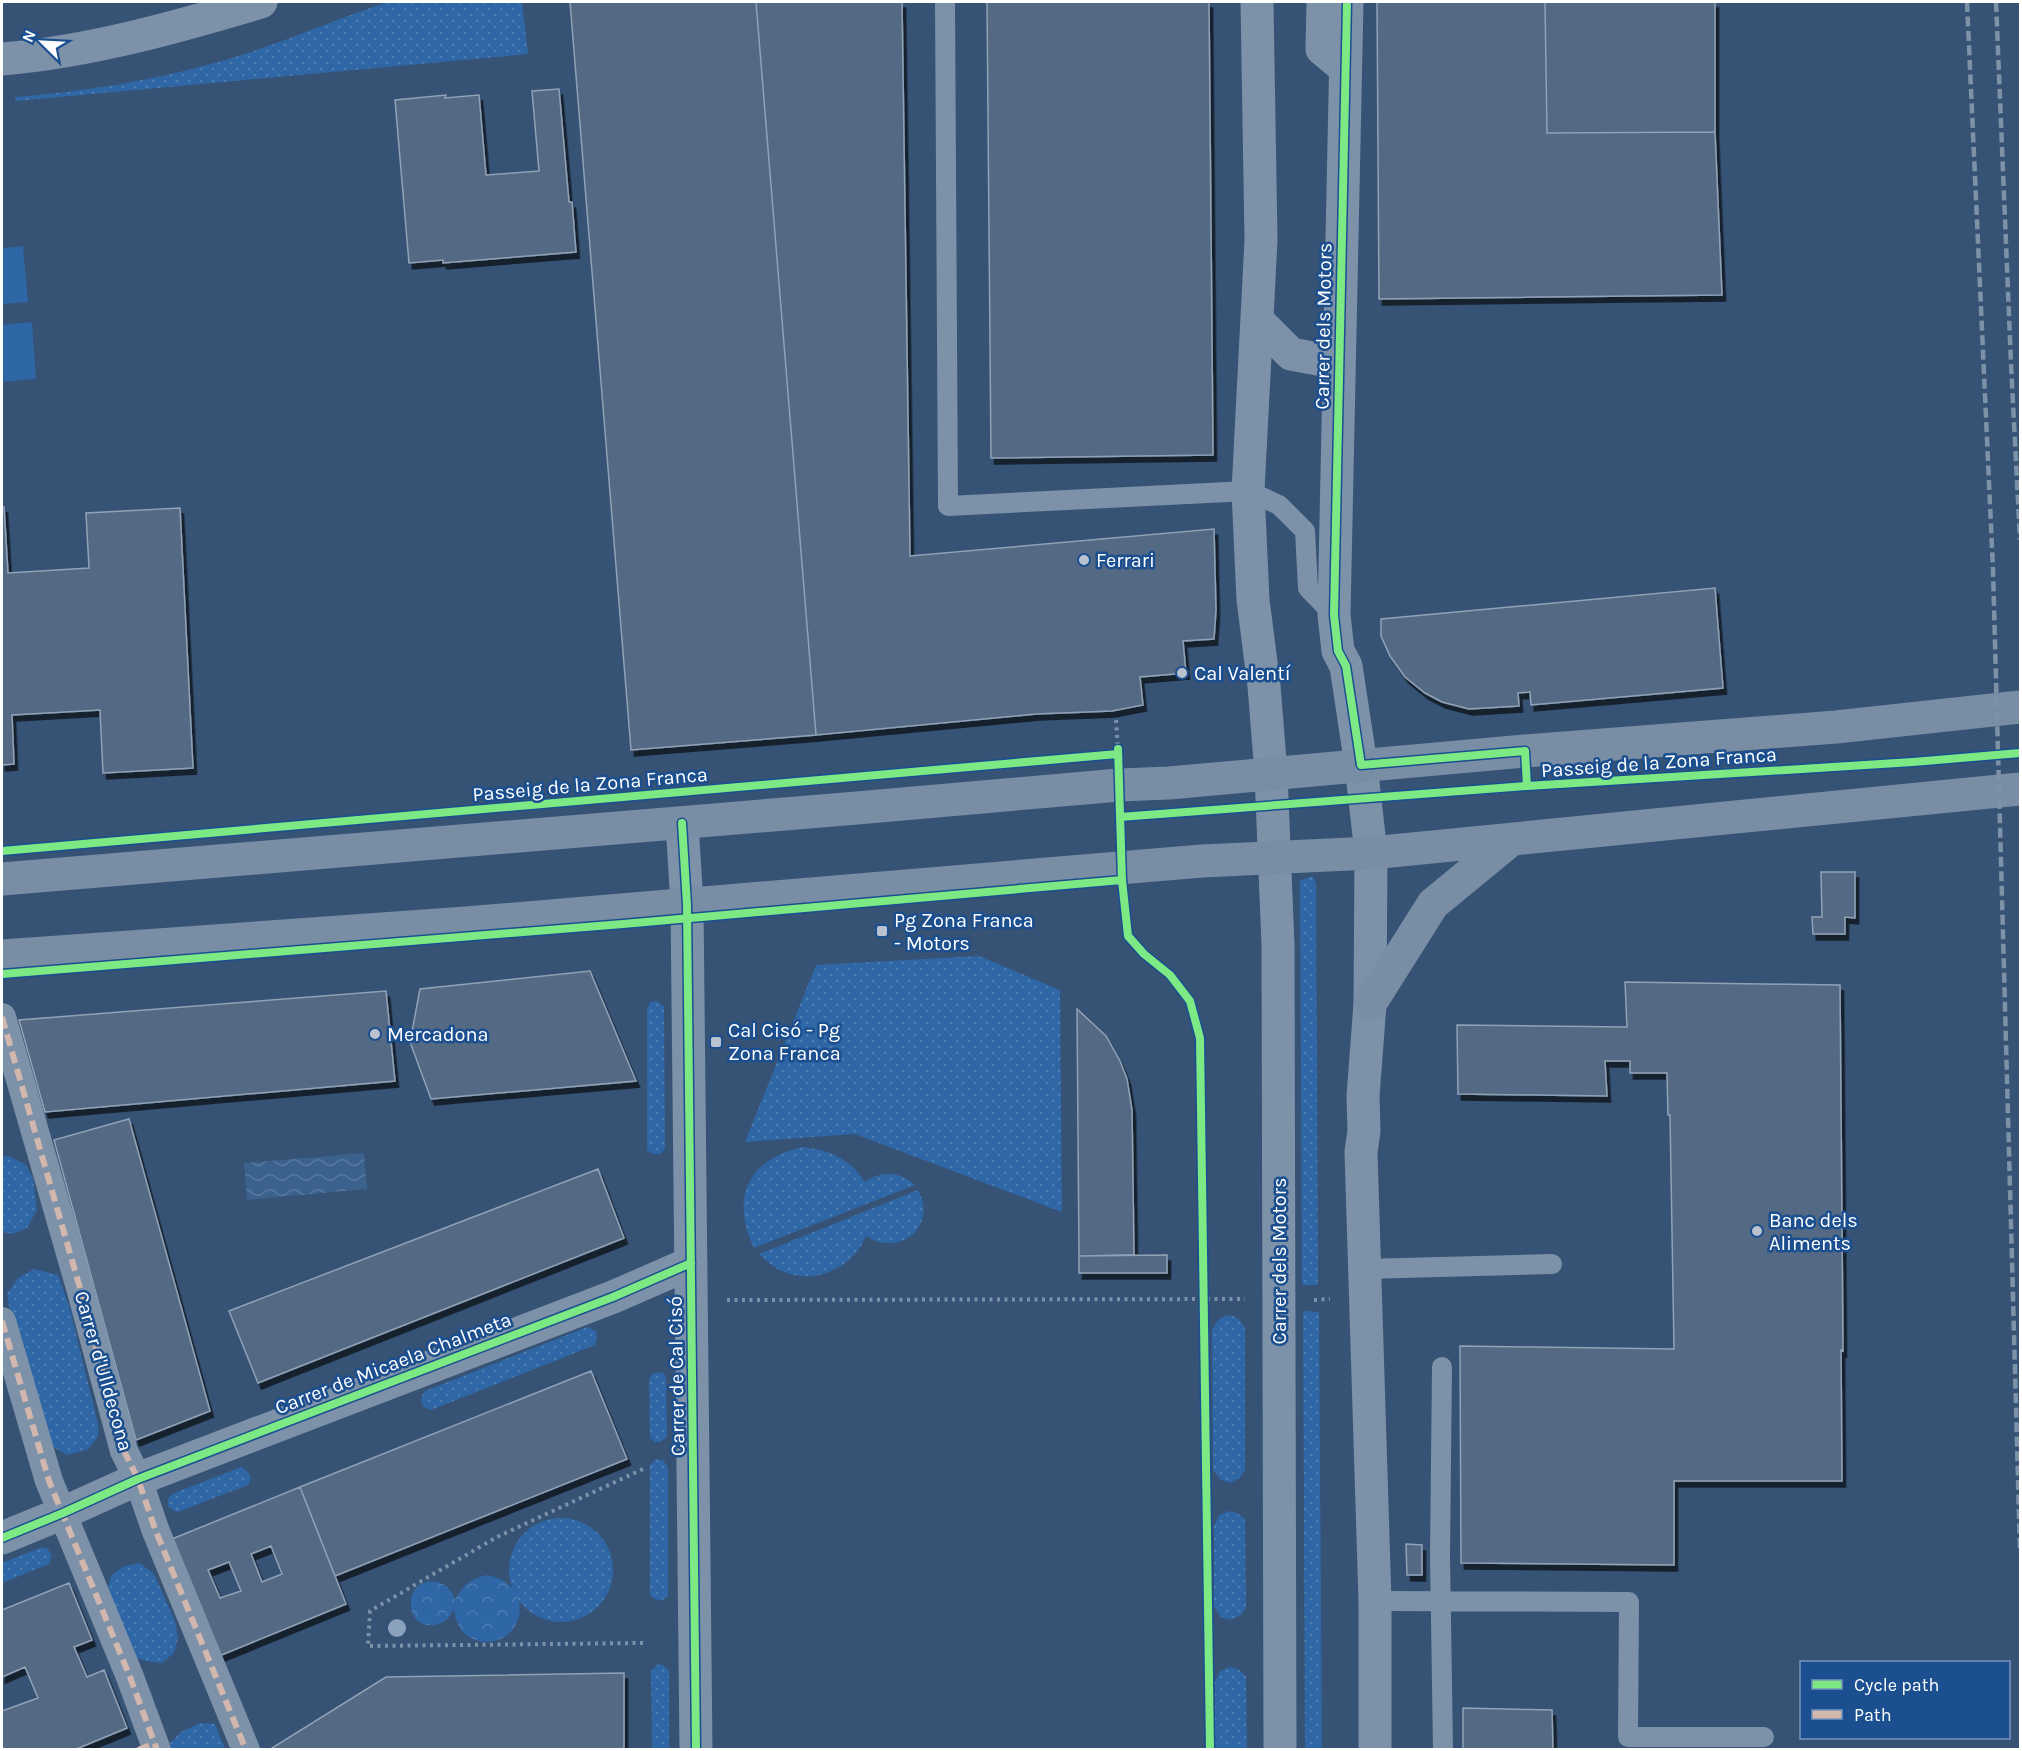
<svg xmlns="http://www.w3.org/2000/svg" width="2022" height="1751" font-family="Karla,sans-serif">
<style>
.grass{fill:url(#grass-dots)}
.park{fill:url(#park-crowns)}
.pitch{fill:#2f66a5}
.water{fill:url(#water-waves)}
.building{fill:#526984;stroke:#92a2b6;stroke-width:1.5;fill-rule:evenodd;filter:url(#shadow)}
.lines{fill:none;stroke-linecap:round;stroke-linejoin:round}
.path{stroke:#7d92a8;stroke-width:4;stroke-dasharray:3 4.5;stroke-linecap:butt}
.service{stroke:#7d92a8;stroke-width:20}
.pedestrian{stroke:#7d92a8;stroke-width:28}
.minor{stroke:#7d92a8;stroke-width:33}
.secondary{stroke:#798da4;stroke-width:33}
.rail{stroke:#7e92a7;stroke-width:4.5;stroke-dasharray:10 4.5;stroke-linecap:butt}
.quiet{stroke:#d1b7ad;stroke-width:6;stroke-dasharray:12 6;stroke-linecap:butt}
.cycleway-casing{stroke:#1b4f8f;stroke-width:11}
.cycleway{stroke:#7ce984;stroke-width:8}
.tree{fill:#8aa2be}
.poi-dot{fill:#b9c2ce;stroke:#1b4f8f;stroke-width:2}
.labels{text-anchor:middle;stroke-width:5;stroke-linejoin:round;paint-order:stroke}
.street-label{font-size:20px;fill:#fff;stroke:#1b4f8f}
.poi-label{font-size:20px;fill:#fff;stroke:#1b4f8f;text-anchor:start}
</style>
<defs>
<pattern id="grass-dots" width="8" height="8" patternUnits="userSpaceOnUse" patternTransform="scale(1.5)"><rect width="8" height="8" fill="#2f66a5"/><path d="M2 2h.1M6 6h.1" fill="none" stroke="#4e7db2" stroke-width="1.8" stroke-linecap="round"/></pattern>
<pattern id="park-crowns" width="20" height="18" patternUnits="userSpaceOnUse" patternTransform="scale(1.5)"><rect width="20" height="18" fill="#2f66a5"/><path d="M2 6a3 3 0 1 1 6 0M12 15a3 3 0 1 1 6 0" fill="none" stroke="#4e7db2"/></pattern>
<pattern id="water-waves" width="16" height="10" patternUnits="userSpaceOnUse" patternTransform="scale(1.5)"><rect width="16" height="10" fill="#3b618d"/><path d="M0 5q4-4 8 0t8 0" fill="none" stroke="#58799e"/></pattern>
<filter id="shadow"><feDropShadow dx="3.5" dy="6" stdDeviation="0" flood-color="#0009"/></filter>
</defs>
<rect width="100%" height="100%" fill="#365274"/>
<path class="grass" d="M387 2H522L528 54 16 101 15 97C82 92 150 81 214 63 273 47 329 22 387 2Z
M1312 876 1316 883 1318 1285H1302L1300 881Z
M979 956 1060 990 1062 1212 855 1134 745 1142 816 965Z
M657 1001 664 1006 665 1148 661 1154H653L647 1150V1009L650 1002Z
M802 1147C830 1150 849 1158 865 1182 882 1170 899 1171 915 1185L754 1248C730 1197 748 1160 802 1147Z
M8 1156 25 1164 33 1178 37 1210 27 1228 13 1234 2 1232V1157Z
M918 1190C938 1226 900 1258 866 1236 855 1265 820 1283 790 1274 777 1271 768 1262 759 1254Z
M34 1269 58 1275 70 1309 98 1424V1437L87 1450 67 1455 47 1443 11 1317 7 1294 18 1278Z
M1303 1311 1319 1312 1322 1750 1305 1749Z
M1227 1315C1236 1316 1240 1319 1245 1328V1470L1240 1478 1230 1483 1221 1480 1213 1470 1212 1329 1218 1320Z
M587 1327 596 1331 597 1337 595 1345 431 1410C420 1407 419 1400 425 1391Z
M662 1372 666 1377 667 1437 661 1442H655L650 1438 649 1379 653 1373Z
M656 1459 663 1460 668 1467V1596L661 1601 655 1599 650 1595V1465Z
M241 1467 247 1471 251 1477 248 1485 178 1512 173 1510 168 1506V1499L172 1494Z
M1229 1511 1237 1513 1245 1519 1246 1607 1241 1615 1230 1620 1221 1617 1214 1607V1526L1219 1515Z
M509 1570a52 52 0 1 1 104 0a52 52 0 1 1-104 0Z
M42 1547 47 1548 52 1555 49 1564 2 1583V1563Z
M140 1563 154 1574 175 1621 178 1638 174 1653 162 1663 146 1661 130 1656 108 1587 111 1576 124 1566Z
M658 1664 663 1665 669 1670V1749H652L651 1671Z
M1230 1667 1238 1669 1246 1676 1247 1749H1215V1681L1220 1671Z
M200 1723 215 1724 225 1749H171L170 1743 181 1732Z"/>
<path class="park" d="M487 1575C543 1585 520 1657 473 1639 461 1634 455 1621 454 1609 444 1633 410 1630 411 1603 411 1576 448 1574 455 1600 463 1585 470 1579 487 1575Z"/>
<path class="pitch" d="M23 246 28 302 2 304V248Z
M32 322 36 379 2 382V325Z"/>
<path class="water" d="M364 1153 367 1189 247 1200 244 1163Z"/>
<path class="building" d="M570 2H756L816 735 631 750Z
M756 2H902L910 556 1214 529 1216 610 1214 639 1183 641 1186 673 1140 677 1143 705 1112 711 1036 714 816 735Z
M987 2H1209L1213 455 991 458Z
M1377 2H1545L1547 133 1715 132 1722 295 1379 299Z
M1545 2H1715V132L1547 133Z
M559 89 569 202H572L576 252 443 263V260L409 263 395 100 446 95 445 98 479 95 486 175 539 171 532 91Z
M2 507H4L8 573 89 568 86 513 180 508 193 768 103 773 100 710 12 715 14 764 2 765Z
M1715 588 1723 688 1531 705 1530 692 1518 693 1519 706 1469 709 1442 702 1425 693 1405 677 1390 656 1381 636V619Z
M1821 872H1855V918L1845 917V934H1813L1812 917H1822Z
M590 971 636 1081 431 1099 410 1042 420 989Z
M1625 982 1840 985 1843 1351 1841 1350 1842 1481H1674V1565L1461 1563 1460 1346 1674 1349 1670 1115H1668L1667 1073H1630V1061H1605L1607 1096 1458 1094 1457 1025 1627 1027Z
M386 991 395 1081 45 1112 19 1020Z
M1077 1009 1106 1036 1120 1061 1127 1079 1132 1110 1134 1255 1079 1256Z
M129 1119 210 1411 136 1440 54 1140Z
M598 1169 624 1238 258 1383 229 1311Z
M1167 1255V1273H1079V1256Z
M591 1371 627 1459 335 1576 300 1487Z
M300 1487 346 1604 219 1656 172 1539ZM271 1546 282 1574 262 1582 251 1554ZM229 1562 241 1591 220 1598 208 1570Z
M1406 1544 1422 1545V1575H1407Z
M69 1583 92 1640 74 1647 87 1677 104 1670 127 1728 74 1750H2V1711L38 1698 25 1667 2 1677V1610Z
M624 1673V1750H273L272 1748 386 1677Z
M1463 1708 1552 1710 1553 1750H1463Z"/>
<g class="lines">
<path class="path" d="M1116 720 1118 749
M727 1300 1245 1299
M1314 1300 1330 1299
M643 1643 368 1646 370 1611 497 1537 643 1469"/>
<path class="service" d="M945 2 948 506 1248 491 1279 505 1305 531 1308 588 1334 615
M1364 1269 1552 1264
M1442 1367 1440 1555 1443 1750
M1375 1601 1629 1602 1628 1737H1764"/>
<path class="pedestrian" d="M2 1017 80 1288 124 1451 138 1479 155 1529 246 1750
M2 1321 49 1481 130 1677 157 1750"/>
<path class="minor" d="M1257 2 1261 240 1248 491 1253 600 1264 686 1271 773 1278 945 1280 1750
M1323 2 1322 49 1345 68
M1347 2 1334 615 1338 651 1346 666 1361 765 1371 853 1370 1004 1363 1096 1364 1131 1361 1152 1375 1601V1750
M2 59C89 52 177 27 261 2
M1257 320 1291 354 1339 363
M682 823 687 905 696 1750
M2 1538 63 1513 138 1479 613 1297 691 1263"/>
<path class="secondary" d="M2 879 857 808 1119 785 1169 783 1525 751 1836 727 2020 707
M2 956 466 923 1202 861 1371 853 2020 789
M1370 1004 1433 904 1512 839"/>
<path class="rail" d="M1967 2 1993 570 2020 1552
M1996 2 2011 364 2020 540"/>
<path class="quiet" d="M2 1017 80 1288 124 1451 138 1479 155 1529 246 1750
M2 1321 49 1481 130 1677 157 1750
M138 1750 155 1743"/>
<g class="cycleway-casing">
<path id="cycleway" d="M1347 2 1334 615 1338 651 1346 666 1361 765 1525 751 1527 786
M1118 749 1122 880 1128 936 1144 954 1170 975 1190 1001 1200 1038 1210 1750
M1120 817 1527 786 1913 762 2020 753
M682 823 687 905 696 1750
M2 851 1118 754
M2 974 623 924 1122 880
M2 1538 63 1513 138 1479 613 1297 691 1263"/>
</g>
<use href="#cycleway" class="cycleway"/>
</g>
<circle class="tree" cx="397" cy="1628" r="9"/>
<g class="poi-dot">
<circle cx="1084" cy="560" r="6"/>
<circle cx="1182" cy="673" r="6"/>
<rect x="876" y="925" width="12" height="12" rx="3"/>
<circle cx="375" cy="1034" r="6"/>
<rect x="710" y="1036" width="12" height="12" rx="3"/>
<circle cx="1757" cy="1231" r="6"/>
</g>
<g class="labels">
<g class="street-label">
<text transform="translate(1323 326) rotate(-89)" y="7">Carrer dels Motors</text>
<text transform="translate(1659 762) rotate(-4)" y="7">Passeig de la Zona Franca</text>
<text transform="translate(590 784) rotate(-5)" y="7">Passeig de la Zona Franca</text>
<text transform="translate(1279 1261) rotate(-90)" y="7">Carrer dels Motors</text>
<text transform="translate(393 1363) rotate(-21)" y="7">Carrer de Micaela Chalmeta</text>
<text transform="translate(104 1371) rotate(74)" y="7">Carrer d'Ulldecona</text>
<text transform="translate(676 1376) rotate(-91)" y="7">Carrer de Cal Cisó</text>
</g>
<g class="poi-label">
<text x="1096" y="567">Ferrari</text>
<text x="1194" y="680">Cal Valentí</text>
<text x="894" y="927">Pg Zona Franca<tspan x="894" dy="23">- Motors</tspan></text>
<text x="728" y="1037">Cal Cisó - Pg<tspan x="728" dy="23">Zona Franca</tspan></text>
<text x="387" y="1041">Mercadona</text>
<text x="1769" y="1227">Banc dels<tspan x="1769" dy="23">Aliments</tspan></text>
</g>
</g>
<rect width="2022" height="1751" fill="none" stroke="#ffffff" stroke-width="6"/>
<rect x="1800" y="1661" width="210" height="78" fill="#1b4f8f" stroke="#7695bc" stroke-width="1.5"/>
<rect x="1812" y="1680" width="30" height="9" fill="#7ce984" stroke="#7695bc" stroke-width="1.5"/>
<text x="1854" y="1691" font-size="18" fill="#ffffff">Cycle path</text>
<rect x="1812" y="1710" width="30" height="9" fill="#d1b7ad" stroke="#7695bc" stroke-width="1.5"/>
<text x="1854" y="1721" font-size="18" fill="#ffffff">Path</text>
<g transform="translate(42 42) rotate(294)" stroke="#1b4f8f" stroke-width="4.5" paint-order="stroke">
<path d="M0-4.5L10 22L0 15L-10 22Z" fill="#ffffff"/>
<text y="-9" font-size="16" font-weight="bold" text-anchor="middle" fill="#ffffff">N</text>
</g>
</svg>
